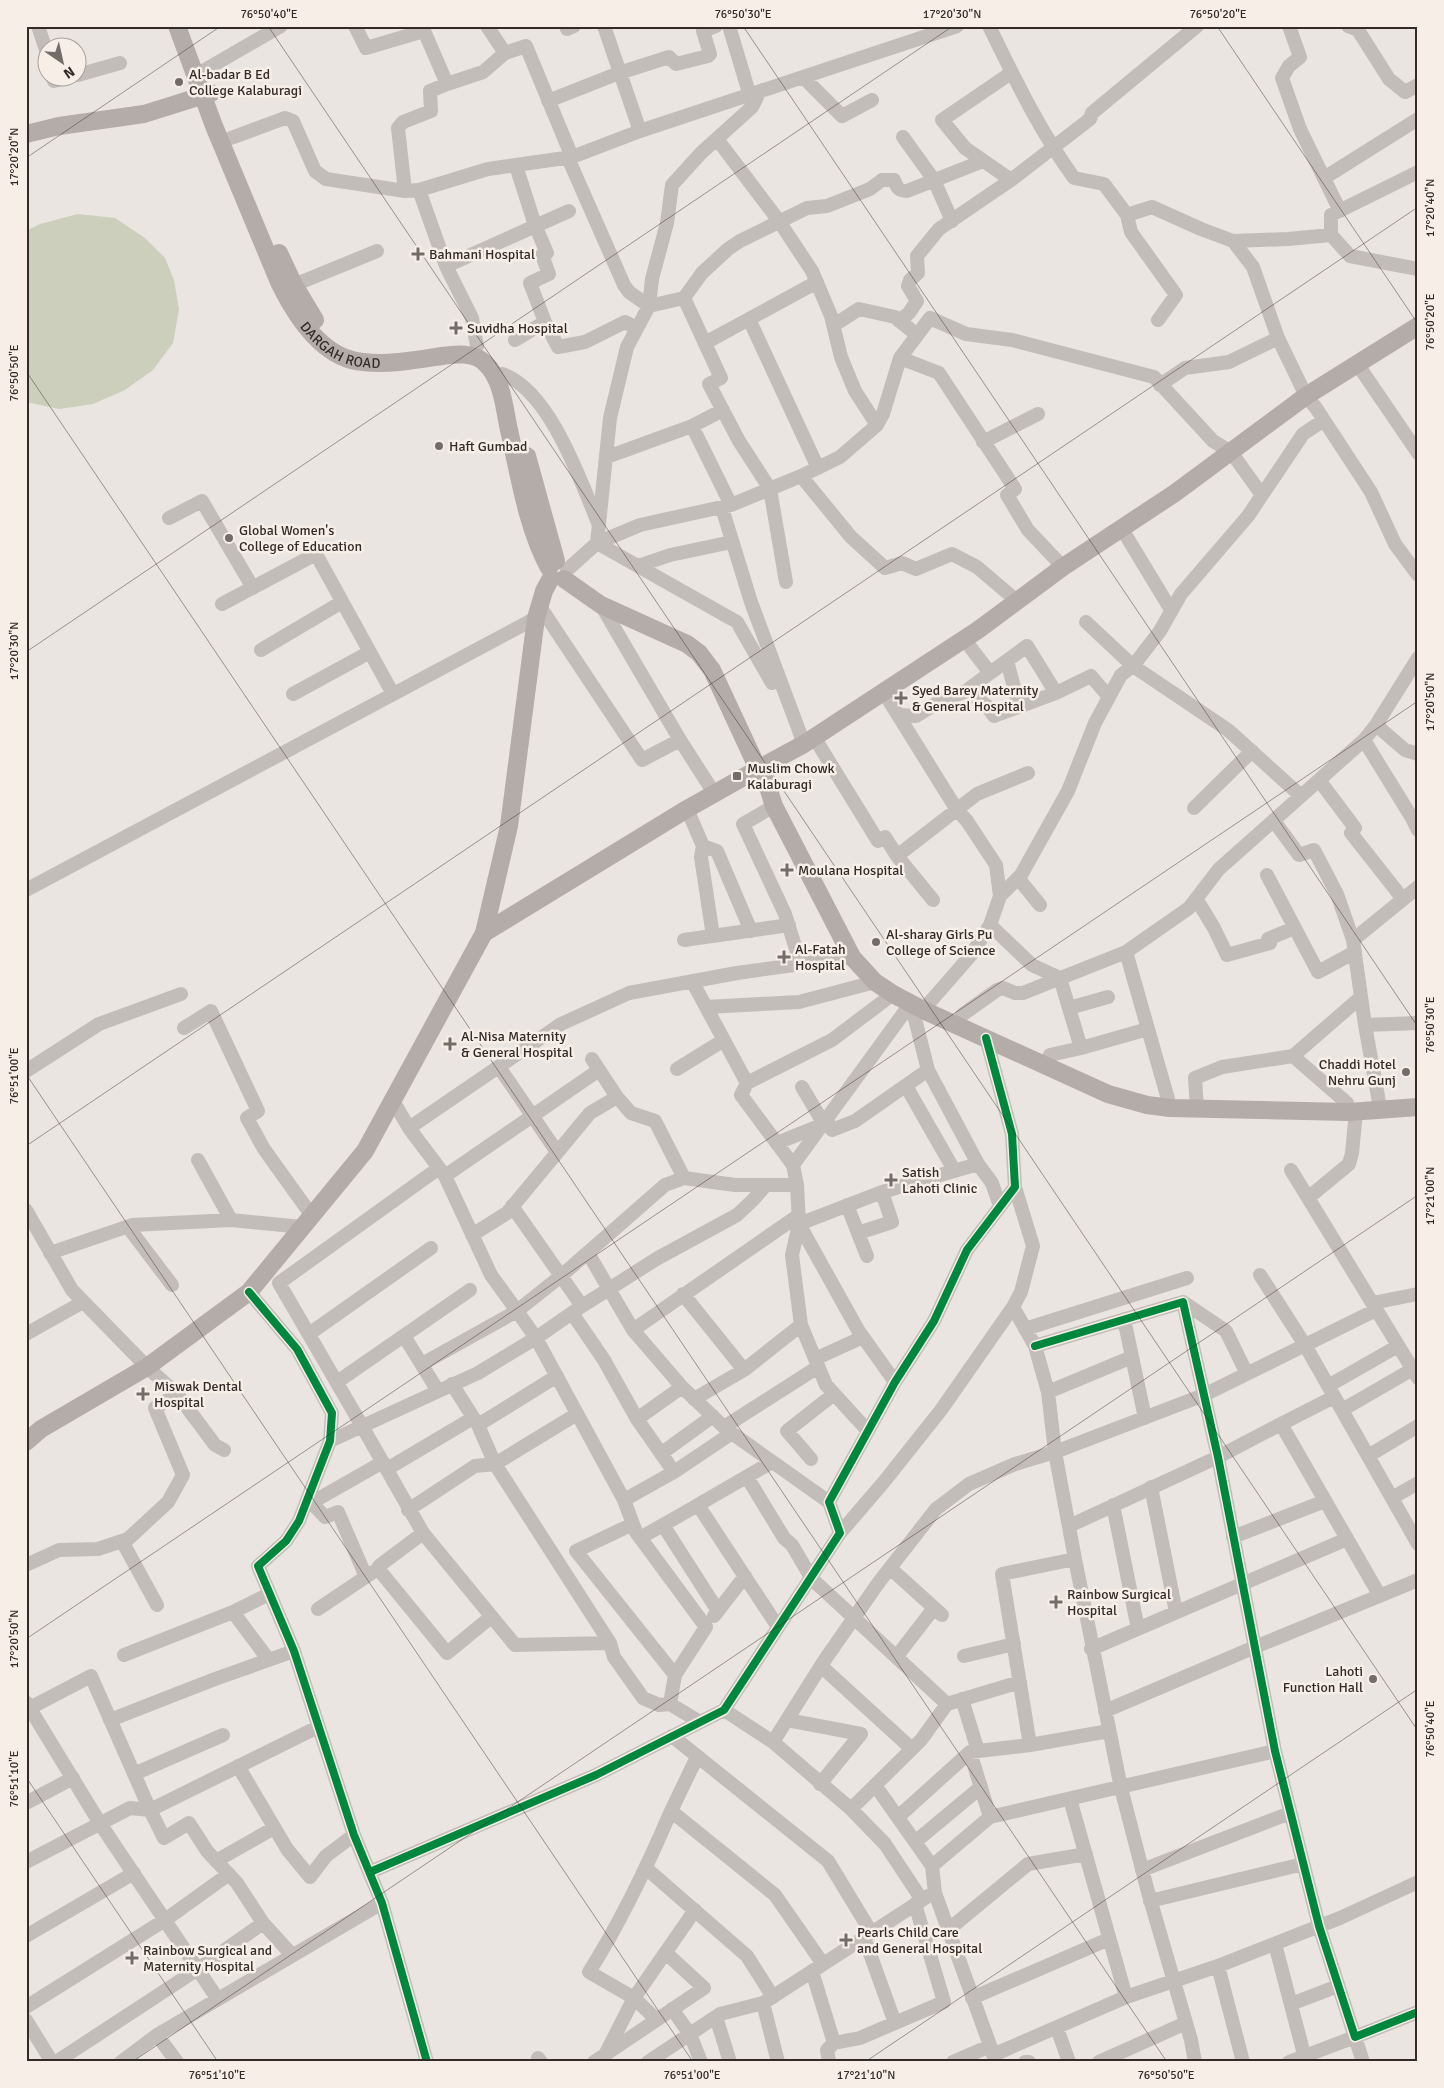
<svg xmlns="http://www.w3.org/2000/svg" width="1444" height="2088" font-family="Signika,sans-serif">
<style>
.green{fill:#cccfbb}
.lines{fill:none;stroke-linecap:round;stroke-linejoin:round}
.minor{stroke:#c3bdb9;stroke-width:14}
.major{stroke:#b3aca8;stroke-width:18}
.cycleway-casing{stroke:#f7efe7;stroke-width:11}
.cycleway{stroke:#00873e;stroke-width:8}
.ticks{fill:none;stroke:#342b28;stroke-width:1;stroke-opacity:0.45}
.poi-dot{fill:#746c68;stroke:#f7efe7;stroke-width:2}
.labels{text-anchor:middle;stroke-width:5;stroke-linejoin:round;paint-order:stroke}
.poi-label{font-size:14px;fill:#342b28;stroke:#f7efe7;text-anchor:start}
.street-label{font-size:14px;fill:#342b28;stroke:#f7efe7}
.neatline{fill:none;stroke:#342b28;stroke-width:2}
.ticks-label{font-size:12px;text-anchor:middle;fill:#342b28}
</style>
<rect width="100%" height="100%" fill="#eae5e0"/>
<path class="green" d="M78 214 115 218 145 238 165 258 174 280 179 309 173 343 153 370 125 390 93 404 59 409 26 402V231L40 224Z"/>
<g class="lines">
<path class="minor" d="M38 26 48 56
M355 26 366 48 424 31
M422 26 447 84 483 72 505 53
M487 26 505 53 526 46 572 157
M566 26 567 29 574 26
M604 26 640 131
M729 26 750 96
M989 26C1015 79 1039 130 1074 178L1104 184 1127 215 1152 207 1201 229 1233 241 1288 239 1331 235 1350 256 1418 269
M1289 26 1300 57 1289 66 1282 78 1300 129 1340 211
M1348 26 1358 30 1389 79 1405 92 1418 85
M203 71 281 26
M78 75 120 63
M55 78 54 81 67 78
M804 78 842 116 872 100
M548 101 619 73 669 57 676 64 708 56 710 54 703 31 716 26
M903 137 934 180 952 221
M231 138 285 118 293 121 315 171 326 179 405 191 419 190 488 169 572 157 640 131 957 26
M717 139 779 221 812 271 831 316 841 357 855 391 877 425
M568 158 624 285 629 292 649 306 684 298 702 273 728 249 740 241 807 208 827 206 870 189 882 180H894C897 187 898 191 907 191L983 161
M516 166 535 225 547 253 542 255 549 274 530 283 545 322
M1324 178 1418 119
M1011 180 965 148 942 120 1011 73
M419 190 446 266 472 318 477 346
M405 191 398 128 403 122 431 111 430 91 447 84
M1127 215 1131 232 1176 295 1158 320
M1331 235V215L1418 172
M1233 241 1253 267 1278 338 1306 396 1316 408 1371 492 1395 544 1418 575
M446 266 569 211
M294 285 377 251
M684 298 721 378 709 384 739 441 770 489 786 582
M749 319 818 468
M899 321 909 313 917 301 908 286 910 280 918 273 917 256 939 229 1011 180 1090 119 1092 113 1197 26
M834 325 859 309 895 317 917 335
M515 340 545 322 558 347 585 342 625 322 636 328
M705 343 817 282
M900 358 939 373 1015 489 1007 495 1028 530 1063 567
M1358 365 1418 453
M502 374C550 390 581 482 599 525
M1160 385 1185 368 1229 362 1278 338
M723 410 692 426 731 505
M983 442 1038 414
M607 457 692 426
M801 476 851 537 885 568 902 563 916 569 952 554 977 567 1017 601
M722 508 751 602 804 744
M169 518 202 501 253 588
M1122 529 1171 610
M597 543 640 525 731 505 801 476 840 457 877 425 883 414 900 358 930 318 966 334 1012 340 1154 377 1213 441 1231 452 1262 495
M597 543 737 622 772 683 779 680
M638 566 670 555 732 542
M567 570 597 543 610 418 627 347 649 306 652 279 667 223 672 185 701 153 752 107 759 93
M222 604 316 554 393 694
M539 605 642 760 680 740
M601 605 680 740 714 793
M964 639 990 673 966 691 987 706 994 716 1056 693 1091 676 1109 697
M261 650 342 602
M1007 661 1019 706
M990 673 1027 646 1056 693
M883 691 957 810 967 821 996 865 1000 896
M293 694 370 652
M898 715 916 716 937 703 966 691
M1376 725 1405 750 1418 754
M814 737 878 841 885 837 897 856
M1364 740 1412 818 1418 830
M1319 780 1355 828 1351 833 1403 899
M1301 796 1228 730 1133 666 1160 631 1181 594 1248 516 1303 434 1324 420
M774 806 743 824 785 914 801 965
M1194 808 1252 751
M687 809 703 846 701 857 713 936
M1274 821 1299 855 1314 850 1337 894 1353 940
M703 846 717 851 751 931
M1267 875 1318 972 1355 952
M1018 878 1040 905
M26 890 536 618
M933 900 897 856 977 794 1028 773
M1197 900 1214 928 1227 955 1270 943 1268 939 1294 928
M684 940 789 925
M1126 952 1168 1099
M692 981 747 1083 741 1095 793 1165 911 1003
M706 1007 799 1002 875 982
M1069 1008 1108 997
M923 1010 971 955 990 925
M962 1015 997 990 1003 988 1015 993H1023L1126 952 1189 908 1219 869 1364 740 1376 725 1418 658
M1365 1025 1418 1023
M184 1028 211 1011 258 1111 247 1118 264 1149 312 1216
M1081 1048 1148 1029
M1050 1055 1081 1048 1060 978 1032 965 990 925 1000 896 1021 875 1068 791 1095 723 1121 675 1133 666 1086 622
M592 1059 617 1097
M499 1067 557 1152
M677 1069 724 1040
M928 1070 978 1164 992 1183 1000 1206
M26 1071 99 1024 181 994
M747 1083 832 1040 893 994
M906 1086 954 1170
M393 1101 409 1128 561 1024 629 993 737 973 852 957
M1379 1102 1365 1025 1353 940 1418 887
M1347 1103 1293 1056 1361 997
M1197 1108 1195 1078 1222 1067 1293 1056
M827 1120 832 1130 855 1121 928 1070 911 1003
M409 1128 445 1176 491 1275 517 1311 561 1276 665 1185 684 1178 735 1185H797L793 1165
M777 1143 824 1124 802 1087
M198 1160 231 1220
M439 1168 279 1283 362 1426 423 1533 515 1645 610 1643
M1291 1170 1418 1378
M445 1176 599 1070
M797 1185 799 1224 858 1330 895 1382
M1308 1198 1349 1164 1352 1153 1356 1112
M847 1205 867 1256
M512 1206 582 1306
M26 1210 72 1290 147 1367 177 1394 215 1445 224 1450
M128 1227 172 1285
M858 1233 892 1222 882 1192
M472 1235 507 1213 590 1113 617 1097 631 1113 655 1121 684 1178
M50 1253 132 1225 231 1220 302 1227
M588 1253 633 1330 682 1387 726 1429 829 1502
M1260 1275 1305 1345 1418 1544
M249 1292 297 1349 332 1413 330 1441 299 1521 286 1541 258 1566 294 1651 354 1835 382 1903 427 2062
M683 1294 744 1370 694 1399
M1183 1302 1226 1331 1247 1374
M1372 1303 1418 1294
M1013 1307 1035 1346 1048 1392 1055 1452 1075 1559 1121 1788 1148 1892 1191 2040 1195 2062
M572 1313 604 1360 637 1419
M1124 1319 1145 1418
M1025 1329 1187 1278
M633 1330 799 1215
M26 1334 83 1302
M309 1334 431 1248
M404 1336 438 1391
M1035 1346 1183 1302 1218 1457 1275 1751 1319 1926 1355 2037 1418 2012
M815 1359 863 1337
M422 1364 517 1311 536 1338 582 1306 658 1258 737 1215 753 1200 766 1185
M744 1370 801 1325
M337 1382 470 1290
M452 1384 478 1425 557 1376
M1328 1386 1398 1346
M1048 1392 1132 1357
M1342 1410 1413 1369
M1281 1424 1334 1397
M478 1425 495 1464 610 1643 614 1657 643 1698 659 1705 670 1704
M724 1427 818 1367
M868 1431 826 1385 801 1325 792 1255 799 1224 882 1192 978 1164
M330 1441 478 1373 536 1338 624 1500 636 1532 706 1627 675 1675 670 1704 700 1722
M662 1453 713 1416
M1368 1456 1418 1426
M811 1459 787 1431 834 1394
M387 1469 473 1418
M674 1472 732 1433
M747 1477 784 1538 792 1545 812 1579 947 1704
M1151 1487 1176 1612
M1392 1498 1418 1483
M308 1499 325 1517 338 1512 366 1577
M624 1500 674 1472 637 1419 682 1387
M311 1503 383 1462
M1113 1505 1138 1629
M696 1506 772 1462
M408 1510 475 1466 495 1464 577 1414
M633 1524 576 1551 675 1675
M663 1525 718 1611
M1069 1526 1218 1457 1281 1424 1380 1596
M423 1533 379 1566 380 1571 447 1653 491 1617
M840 1533 883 1483 941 1410 1013 1307 1021 1292 1033 1246 1015 1187
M1233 1537 1325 1501
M640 1538 698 1505 778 1627
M122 1541 157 1605
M1075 1559 1002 1574 1030 1745 1109 1731
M26 1565 59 1550 98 1549 128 1539 168 1502 183 1475 155 1408 177 1394
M890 1568 942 1615
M318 1609 373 1572
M233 1612 268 1659
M714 1616 745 1576
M1091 1649 1347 1539
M124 1655 233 1612 269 1594
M897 1656 934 1608
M964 1656 1014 1644
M821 1666 912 1749
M962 1699 978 1751
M26 1702 101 1825 217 1998
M26 1710 91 1676 150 1810 164 1838 189 1823 207 1851 237 1883 263 1923 292 1955
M724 1710 773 1742 851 1809 885 1844 922 1900 928 1896
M1105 1711 1255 1647 1418 1580
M110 1720 215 1679 294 1651
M787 1720 861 1734 820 1784
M672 1736 828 1861 871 1932
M773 1742 824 1661 879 1582 936 1509 969 1484 1015 1464 1055 1452 1204 1395 1376 1310
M697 1757 671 1811 775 1895 823 1964
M238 1766 287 1849 310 1877 326 1856 354 1835
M134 1774 223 1735
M875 1785 932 1866 935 1893 996 2062
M1070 1799 1126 1997
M26 1803 73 1778
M851 1809 921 1740 947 1704 1020 1682
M898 1817 970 1752
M990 1817 970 1752 1030 1745
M915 1842 981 1787
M216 1861 274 1828
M26 1862 130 1808 150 1810 318 1727
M932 1866 990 1817 1275 1751
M647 1869 747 1956 773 1997
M1142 1870 1290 1813
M370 1872 596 1775 724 1710 840 1533 829 1502 895 1382 934 1321 967 1250 1015 1187 1012 1134 986 1038
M1150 1901 1303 1864
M948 1930 1028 1864 1086 1854
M26 1936 134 1873
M864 1937 895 2023
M1275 1944 1306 2062
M1218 1966 1243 2062
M812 1971 834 2043 860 2038 944 2002 915 1904
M972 1998 1109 1939
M763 2003 778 2062
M1291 2004 1338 1986
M26 2007 165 1920 229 1874
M672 2009 690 2034 701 2062
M716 2017 730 2062
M26 2020 52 2062
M657 2020 634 1998 695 1910
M1057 2028 1069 2062
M157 2035 177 2062
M606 2054 704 1988 666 1953
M993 2055 1126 1997 1218 1966 1340 1918 1418 1882
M538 2058 541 2062
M56 2062 198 1969 263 1923
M121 2062 157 2035 382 1903
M594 2062 605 2055 634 1998 589 1972C622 1920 647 1867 671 1811
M648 2062 720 2014 763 2003 922 1900
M829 2062 827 2050 834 2043
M953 2062 990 2046
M1025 2062H1029
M1099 2062 1186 2023
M1289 2062 1355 2037 1363 2062"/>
<g class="major">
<path id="s1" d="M177 26 214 126 279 282C295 315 322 359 363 362 389 365 416 360 442 356 456 354 474 352 485 363 503 380 504 408 509 430 519 474 527 528 549 568"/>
<path d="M26 134 59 126 144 114 211 93"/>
<path d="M279 253 294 285 315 320"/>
<path d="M527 456 556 561"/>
<path d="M564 579 601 605 687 644 699 653 712 670 758 769 804 744 978 630 1063 567 1175 493 1306 396 1418 326"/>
<path d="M484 933 687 809 758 769 767 784 774 806 852 957 875 982 893 994 923 1010 1108 1094 1147 1105 1170 1108 1349 1112 1418 1107"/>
<path d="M26 1442 41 1429 147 1367 249 1292 365 1151 484 933 509 826 536 618 544 591 551 578"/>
</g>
<g class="cycleway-casing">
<path id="cycleway" d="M249 1292 297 1349 332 1413 330 1441 299 1521 286 1541 258 1566 294 1651 354 1835 382 1903 427 2062
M1035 1346 1183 1302 1218 1457 1275 1751 1319 1926 1355 2037 1418 2012
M370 1872 596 1775 724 1710 840 1533 829 1502 895 1382 934 1321 967 1250 1015 1187 1012 1134 986 1038"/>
</g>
<use href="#cycleway" class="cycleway"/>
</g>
<path class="ticks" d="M268 26 1418 1731M743 26 1418 1027M1217 26 1418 324M26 158 221 26M26 371 1167 2062M26 652 953 26M26 1074 693 2062M26 1146 1418 207M26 1639 1418 701M26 1777 218 2062M132 2062 1418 1195M865 2062 1418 1689"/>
<g class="poi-dot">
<circle cx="179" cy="82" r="5"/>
<path d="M415.5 246.5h5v5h5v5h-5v5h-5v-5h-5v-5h5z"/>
<path d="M453.5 320.5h5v5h5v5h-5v5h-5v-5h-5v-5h5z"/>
<circle cx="439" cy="446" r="5"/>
<circle cx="229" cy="538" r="5"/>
<path d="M898.5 690.5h5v5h5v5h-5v5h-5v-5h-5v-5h5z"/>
<rect x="732" y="771" width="10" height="10" rx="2.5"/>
<path d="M784.5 862.5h5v5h5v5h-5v5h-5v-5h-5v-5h5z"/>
<circle cx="876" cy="942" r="5"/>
<path d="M781.5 949.5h5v5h5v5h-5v5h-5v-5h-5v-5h5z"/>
<path d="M447.5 1036.5h5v5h5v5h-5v5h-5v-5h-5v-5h5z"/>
<circle cx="1406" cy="1072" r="5"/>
<path d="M888.5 1172.5h5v5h5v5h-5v5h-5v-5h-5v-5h5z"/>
<path d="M140.5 1386.5h5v5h5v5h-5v5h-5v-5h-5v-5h5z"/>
<path d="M1053.5 1594.5h5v5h5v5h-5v5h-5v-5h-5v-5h5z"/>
<circle cx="1373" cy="1679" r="5"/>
<path d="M843.5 1932.5h5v5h5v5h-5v5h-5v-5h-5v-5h5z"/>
<path d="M129.5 1950.5h5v5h5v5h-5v5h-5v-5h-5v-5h5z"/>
</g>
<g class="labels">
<g class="poi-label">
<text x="189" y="79">Al-badar B Ed<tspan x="189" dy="16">College Kalaburagi</tspan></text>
<text x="429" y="259">Bahmani Hospital</text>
<text x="467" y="333">Suvidha Hospital</text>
<text x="449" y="451">Haft Gumbad</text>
<text x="239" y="535">Global Women's<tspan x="239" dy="16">College of Education</tspan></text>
<text x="912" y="695">Syed Barey Maternity<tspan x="912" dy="16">&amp; General Hospital</tspan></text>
<text x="747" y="773">Muslim Chowk<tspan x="747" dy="16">Kalaburagi</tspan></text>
<text x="798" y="875">Moulana Hospital</text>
<text x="886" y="939">Al-sharay Girls Pu<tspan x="886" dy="16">College of Science</tspan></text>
<text x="795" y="954">Al-Fatah<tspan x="795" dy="16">Hospital</tspan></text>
<text x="461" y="1041">Al-Nisa Maternity<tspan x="461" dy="16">&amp; General Hospital</tspan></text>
<text x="1396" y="1069" text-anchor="end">Chaddi Hotel<tspan x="1396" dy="16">Nehru Gunj</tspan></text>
<text x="902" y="1177">Satish<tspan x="902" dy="16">Lahoti Clinic</tspan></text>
<text x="154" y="1391">Miswak Dental<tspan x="154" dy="16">Hospital</tspan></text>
<text x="1067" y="1599">Rainbow Surgical<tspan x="1067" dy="16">Hospital</tspan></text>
<text x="1363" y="1676" text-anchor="end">Lahoti<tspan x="1363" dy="16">Function Hall</tspan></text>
<text x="857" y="1937">Pearls Child Care<tspan x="857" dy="16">and General Hospital</tspan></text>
<text x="143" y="1955">Rainbow Surgical and<tspan x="143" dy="16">Maternity Hospital</tspan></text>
</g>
<g class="street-label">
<text dy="5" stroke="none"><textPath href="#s1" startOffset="369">DARGAH ROAD</textPath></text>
</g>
</g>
<rect width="1444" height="2088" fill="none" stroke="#f7efe7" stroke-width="55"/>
<g transform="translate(62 62) rotate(146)"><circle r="24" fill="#f7efe7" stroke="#a9a19b"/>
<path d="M0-4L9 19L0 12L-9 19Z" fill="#746c68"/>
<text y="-8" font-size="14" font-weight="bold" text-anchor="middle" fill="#342b28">N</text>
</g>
<rect x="28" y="28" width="1388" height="2032" class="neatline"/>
<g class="ticks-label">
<text x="269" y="18">76°50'40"E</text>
<text x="743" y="18">76°50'30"E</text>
<text x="952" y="18">17°20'30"N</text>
<text x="1218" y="18">76°50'20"E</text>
<text transform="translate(14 157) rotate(-90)" y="4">17°20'20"N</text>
<text transform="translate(1430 208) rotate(-90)" y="4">17°20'40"N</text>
<text transform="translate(1430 322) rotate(-90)" y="4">76°50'20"E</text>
<text transform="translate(14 373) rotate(-90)" y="4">76°50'50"E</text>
<text transform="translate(14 651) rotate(-90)" y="4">17°20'30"N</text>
<text transform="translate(1430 702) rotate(-90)" y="4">17°20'50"N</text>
<text transform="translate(1430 1025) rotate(-90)" y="4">76°50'30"E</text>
<text transform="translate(14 1076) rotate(-90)" y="4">76°51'00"E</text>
<text transform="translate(1430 1196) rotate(-90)" y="4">17°21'00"N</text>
<text transform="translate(14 1639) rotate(-90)" y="4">17°20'50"N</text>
<text transform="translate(1430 1729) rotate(-90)" y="4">76°50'40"E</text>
<text transform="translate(14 1779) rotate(-90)" y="4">76°51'10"E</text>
<text x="217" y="2079">76°51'10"E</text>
<text x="692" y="2079">76°51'00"E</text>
<text x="866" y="2079">17°21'10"N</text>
<text x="1166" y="2079">76°50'50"E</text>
</g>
</svg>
